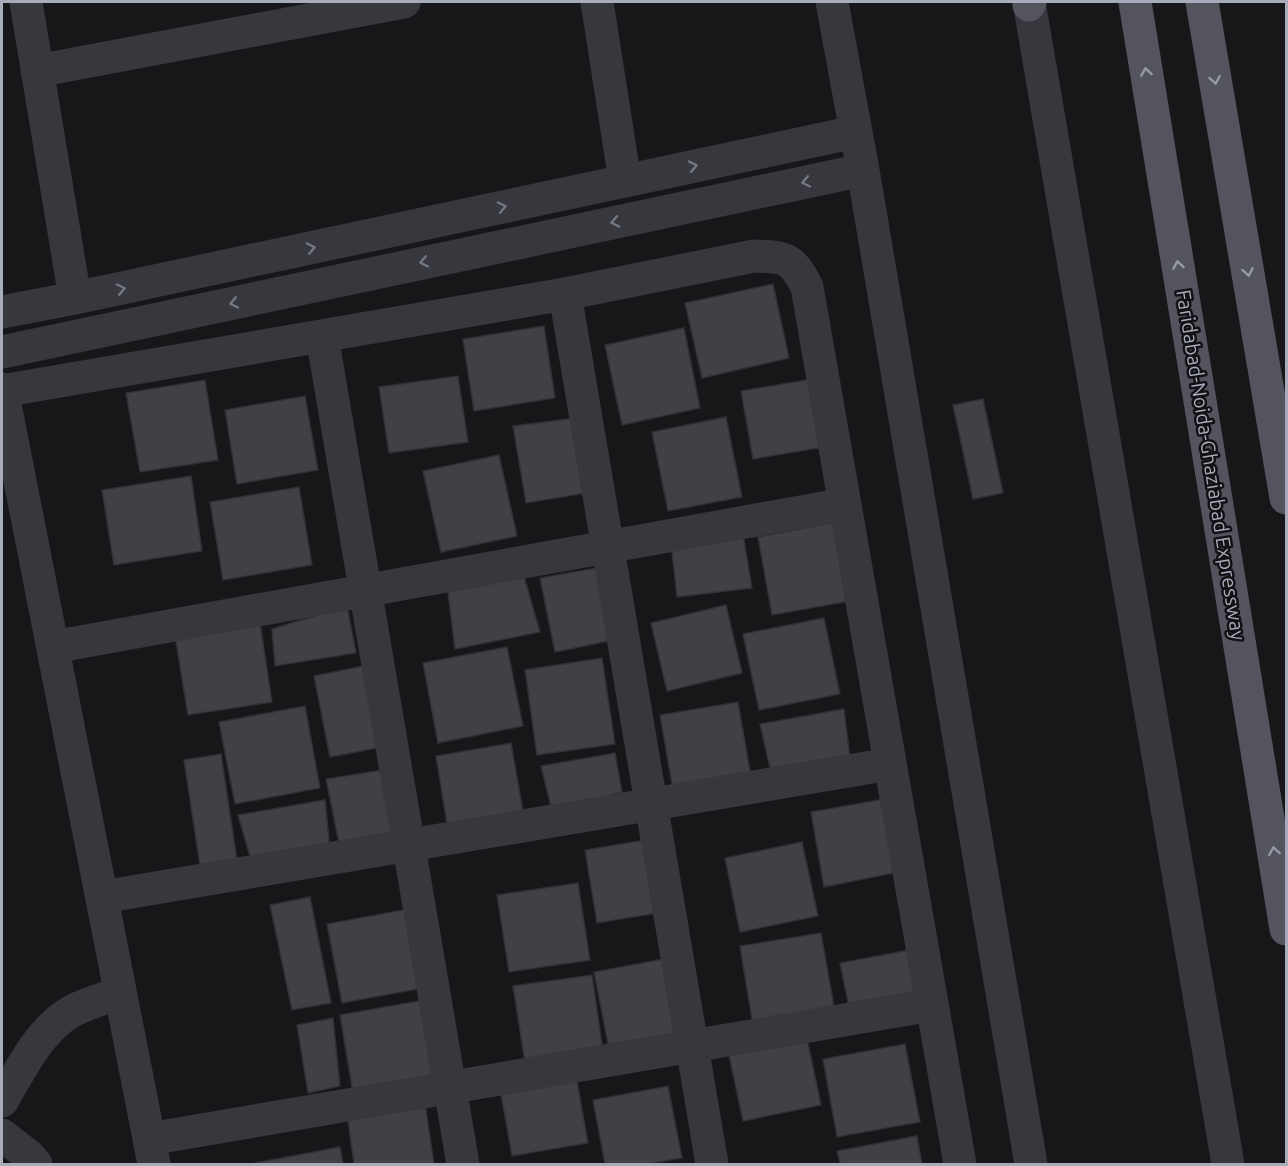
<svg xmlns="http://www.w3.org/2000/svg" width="1288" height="1166" font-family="Ubuntu,sans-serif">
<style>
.building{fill:#404046;stroke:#313035;stroke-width:1.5}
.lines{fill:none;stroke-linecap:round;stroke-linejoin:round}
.minor{stroke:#37373e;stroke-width:33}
.major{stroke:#53545d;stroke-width:33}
.oneway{stroke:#969aa7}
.oneway2{stroke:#757782}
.labels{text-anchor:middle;stroke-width:5;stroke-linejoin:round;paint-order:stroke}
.street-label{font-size:20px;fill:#a7abba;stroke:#121114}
</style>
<rect width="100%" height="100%" fill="#171619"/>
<path class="building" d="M773 284 789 358 702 378 685 303Z
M544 326 555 398 474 411 463 339Z
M684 328 700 408 622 425 605 345Z
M458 376 468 442 389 453 379 387Z
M812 379 824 447 753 459 741 391Z
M205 380 218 460 140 472 126 393Z
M305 396 318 470 237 484 225 410Z
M983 399 1003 493 973 499 953 405Z
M726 417 742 497 668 511 652 432Z
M576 418 586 493 526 503 513 426Z
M499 455 517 536 441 552 423 471Z
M191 476 202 551 114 565 102 490Z
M299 487 312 565 223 580 210 502Z
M835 522 850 601 772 615 758 537Z
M743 534 752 588 677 597 671 543Z
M602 567 614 640 555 652 540 578Z
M523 573 540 632 455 649 447 585Z
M726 605 742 673 667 691 651 623Z
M347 606 356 653 275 666 272 629Z
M824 618 840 694 759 710 743 634Z
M260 623 272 702 188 715 175 636Z
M507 647 523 726 438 743 423 663Z
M602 658 615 744 537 755 525 670Z
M369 665 382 747 330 757 314 676Z
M738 702 751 777 673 790 660 715Z
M305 706 320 788 235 804 219 722Z
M844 709 850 758 770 768 760 724Z
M511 743 524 817 448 830 436 756Z
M615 753 622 792 552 811 541 766Z
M221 754 237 860 200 866 184 760Z
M382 770 397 831 340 848 326 779Z
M884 799 898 872 824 887 811 812Z
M325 800 330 850 251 860 238 815Z
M645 840 664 912 597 923 585 850Z
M802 842 818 916 740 932 725 858Z
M578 883 590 960 509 972 497 895Z
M310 897 331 1003 292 1010 270 905Z
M408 909 423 988 342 1003 327 924Z
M821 933 835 1012 753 1026 740 946Z
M915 949 920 996 850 1012 840 963Z
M669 958 685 1034 609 1049 594 972Z
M592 975 603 1051 525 1063 513 986Z
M424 1000 438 1078 353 1093 340 1015Z
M333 1018 340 1086 308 1093 297 1025Z
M805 1029 821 1105 743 1121 727 1046Z
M905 1044 920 1122 837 1137 823 1059Z
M575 1070 588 1143 512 1156 499 1083Z
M668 1086 682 1158 646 1164H605L593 1100Z
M425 1104 434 1164H354L347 1114Z
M917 1136 922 1164H840L837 1151Z
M340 1147 343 1164H256L255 1163Z"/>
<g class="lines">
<path class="minor" d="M26 2 75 298
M597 2 625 181
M832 2 863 170 1031 1164
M1029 2 1228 1164
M37 71 404 2
M565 294 712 1164
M2 312 75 298 855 132
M322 336 463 1164
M2 352 863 170
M2 389 154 1164
M2 391 565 294 754 256C787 257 792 258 807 287L960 1164
M53 647 845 504
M102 897 890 764
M2 1101C20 1071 38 1032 69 1013 83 1004 104 999 120 993
M2 1135 29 1156 36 1164
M149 1139 932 1005"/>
<path class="major" d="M1135 2 1286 929
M1202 2 1286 498
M1029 5 1030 2"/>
</g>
<defs><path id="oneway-chevron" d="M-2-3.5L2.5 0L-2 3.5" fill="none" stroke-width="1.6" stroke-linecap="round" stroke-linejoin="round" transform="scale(1.5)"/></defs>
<g class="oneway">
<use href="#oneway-chevron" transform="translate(1146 72) rotate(-99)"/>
<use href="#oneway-chevron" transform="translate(1215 80) rotate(80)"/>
<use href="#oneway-chevron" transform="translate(1178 265) rotate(-99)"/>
<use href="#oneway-chevron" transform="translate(1248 272) rotate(80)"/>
<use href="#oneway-chevron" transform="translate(1274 851) rotate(-99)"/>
</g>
<g class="oneway2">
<use href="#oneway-chevron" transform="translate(693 166) rotate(-12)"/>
<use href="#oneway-chevron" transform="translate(806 182) rotate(168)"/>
<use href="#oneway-chevron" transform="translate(502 207) rotate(-12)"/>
<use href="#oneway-chevron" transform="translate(615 222) rotate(168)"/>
<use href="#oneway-chevron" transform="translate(311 248) rotate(-12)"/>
<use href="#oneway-chevron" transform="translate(424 262) rotate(168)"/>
<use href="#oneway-chevron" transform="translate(121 289) rotate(-12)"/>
<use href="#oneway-chevron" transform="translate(234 303) rotate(168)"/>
</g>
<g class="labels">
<g class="street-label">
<text transform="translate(1211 465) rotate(81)" y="7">Faridabad-Noida-Ghaziabad Expressway</text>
</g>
</g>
<rect width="1288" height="1166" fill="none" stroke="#a7abba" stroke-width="6"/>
</svg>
